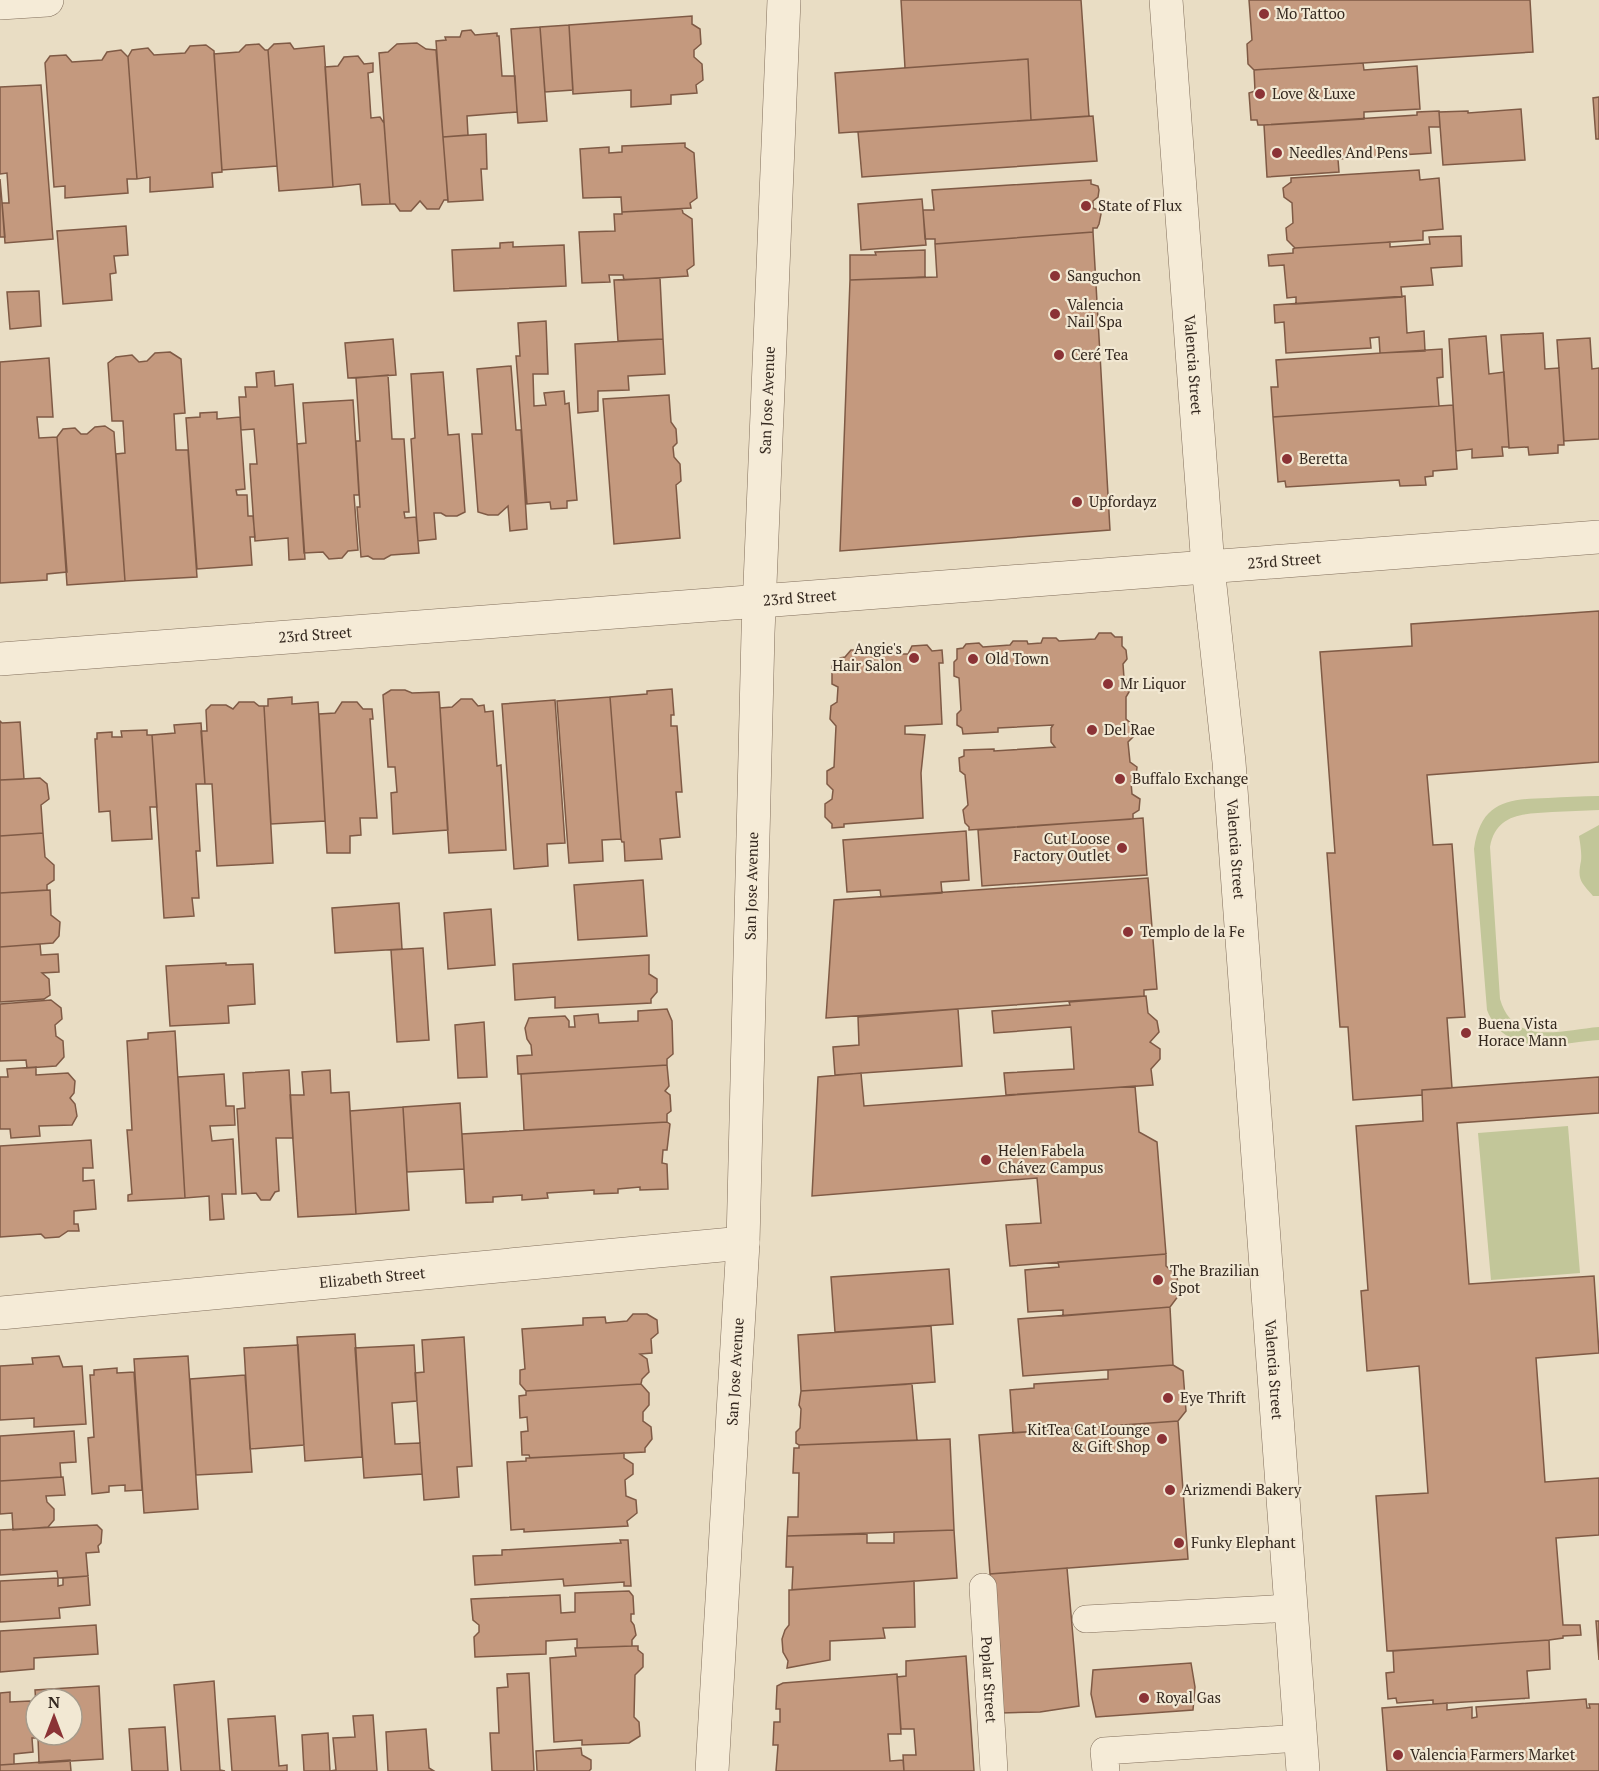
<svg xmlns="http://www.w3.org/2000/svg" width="1599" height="1771" font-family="'PT Serif',serif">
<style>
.green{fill:#c2c699}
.building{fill:#c4997e;stroke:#7f5a45;stroke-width:1.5}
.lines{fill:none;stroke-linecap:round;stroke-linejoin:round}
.service-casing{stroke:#826f5c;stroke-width:28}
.minor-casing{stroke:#826f5c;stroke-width:34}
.tertiary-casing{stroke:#826f5c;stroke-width:34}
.service{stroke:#f5ebd7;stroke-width:27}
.minor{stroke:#f5ebd7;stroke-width:33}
.tertiary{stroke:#f5ebd7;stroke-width:33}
.poi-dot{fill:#8b3336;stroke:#f2e8d3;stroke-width:2}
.labels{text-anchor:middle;stroke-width:4.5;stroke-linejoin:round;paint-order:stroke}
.poi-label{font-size:15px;fill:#34281f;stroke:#f2e8d3;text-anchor:start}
.street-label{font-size:15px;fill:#34281f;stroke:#f2e8d3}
</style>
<rect width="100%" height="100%" fill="#e9ddc4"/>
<path class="green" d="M1599 796V810C1583 811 1568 811 1552 812 1524 814 1496 813 1490 847L1500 999C1514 1047 1561 1030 1599 1027V1040C1558 1043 1506 1059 1487 1010L1474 849C1481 801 1508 799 1548 798 1565 797 1582 796 1599 796Z
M1599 825V896H1593C1581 882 1577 880 1581 861 1582 853 1580 843 1579 836Z
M1568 1126 1580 1273 1491 1280 1478 1133Z"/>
<path class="building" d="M901 0H1081L1089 116 1031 120 1028 59 905 68Z
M1249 0H1530L1533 52 1254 70 1248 64 1247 44 1252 40Z
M692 16V24L700 29 701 44 694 50V57L702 64 703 80 696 85 697 93 671 95V104L631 107V90L573 94 569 25Z
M569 25 573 90 545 92 540 27Z
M540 27 547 121 518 123 511 29Z
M471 30 475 35 497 33V36H499L502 76H515L517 112 467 116 468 135 443 137 436 41 446 40 445 37H460L462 31Z
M290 43 294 49 324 46 333 187 279 191 268 50 274 44Z
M417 43 426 49 436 50 448 200H444L439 209H427L420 201 411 211H400L395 204H390L379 53 388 52 397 44Z
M259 44 265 50H268L277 166 222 170 214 54 239 52 246 45Z
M206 45 214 51 222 172 212 173 213 187 150 192V177L137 179 128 57 132 50 148 48 154 55 185 53 190 46Z
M121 50 128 57 137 179H127L128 193 65 198V186L54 187 45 63 50 56 66 55 72 62 102 60 107 52Z
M358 56 364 64 373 63V72L368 73 371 118 380 117 384 123 390 204 362 205 360 184 333 187 325 67 338 66 344 57Z
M1028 59 1031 120 839 133 835 73Z
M1363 63 1364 70 1417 66 1420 109 1364 112V119L1264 125H1258L1257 120H1251L1249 93 1255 91 1254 70Z
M41 85 53 239 5 243 2 203H9L7 173 0 174V87Z
M1599 97V139H1596L1593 98Z
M1521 109 1525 160 1443 165 1439 112 1468 111V113Z
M1439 111 1440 127H1429L1431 153 1338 159 1339 172 1267 177 1264 125 1417 115V112Z
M1093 116 1097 161 862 177 858 132Z
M486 134 487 169H481L483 200 448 202 443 137Z
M685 143V147L694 153 697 198 690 203 691 208 622 212 621 197 583 198 580 149 609 147V153L622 152V146Z
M1419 170 1420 180 1439 178 1443 229 1423 231V240L1295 248 1287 240 1286 228 1293 223 1292 203 1284 197 1283 188 1291 182V178Z
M0 179 5 237H0Z
M1091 180V184L1098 186 1099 190 1098 197 1093 201V208L1100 211 1101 214 1099 224 1097 228H1093V232L935 244V239H925L923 210H934L932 190Z
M922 199 926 245 861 250 858 204Z
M682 209 683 213 692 219 694 265 687 270 688 276 624 280 623 275H609L610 282 582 283 579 232 615 231 614 214H622V212Z
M126 226 128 255 114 256 116 273 110 274 112 300 63 304 57 231Z
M1093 232 1110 530 840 551 850 280 937 277 935 244Z
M1461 236 1462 266 1431 268 1433 285 1401 287 1402 297 1296 304V297L1287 298 1284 265 1269 266 1268 255 1293 253V249L1295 248 1390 242V247L1430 244 1429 237Z
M513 242V247L564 245 566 286 454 291 452 250 500 248V243Z
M925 250V277L850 280V255H876L875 252Z
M660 278 663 339 618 341 614 280Z
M39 291 41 326 10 329 7 292Z
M1405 296 1407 333 1424 331 1425 351 1380 353 1379 337 1370 338 1371 348 1286 353 1284 322 1275 323 1274 305Z
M546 321 548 374H533L534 406 546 405 544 393 564 391 565 404 569 403 577 500 567 501V508L551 509 550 502 527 504 516 356H520L518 323Z
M1543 333 1545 369 1559 368 1564 445H1558V453L1529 455 1528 447 1509 448V447L1501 335Z
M1486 336 1489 374 1504 372 1509 447H1502L1503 456 1472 458V449L1456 451 1449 339Z
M1590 338 1592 369 1599 368V439L1564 441 1557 340Z
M393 339 396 375 348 378 345 343Z
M663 339 665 374 628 376 629 390 598 391V411L578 413 575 344Z
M1442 349 1443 377 1437 378 1439 406 1273 417 1271 387H1278L1276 360Z
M170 352 181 359 185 413 174 414 176 450H188L197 577 125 581 116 454 125 453 123 421H112L108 363 116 357 132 355 139 362 147 361 155 353Z
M49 358 53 417H37L39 438 57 437 67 572 47 574V580L0 583V362Z
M511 366 516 430H521L527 529 510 531 508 506 498 515H488L478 512 472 434H482L477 369Z
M274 371 275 386 293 384 305 559 289 560 288 538 255 541 250 469V464H257L254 429 241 430 239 397H246L245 387H257L256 373Z
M443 372 448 435 459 434 465 512 457 516H446L441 513H434L436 539 418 541 411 439 415 438 411 374Z
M388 375 392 439H404L409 512H404L405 518 416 517 419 553 391 555 384 559H373L368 556 361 557 357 507H360L356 441H360L356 378Z
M669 395 671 422 676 429 677 443 673 447 674 457 680 464 681 481 676 485 680 538 614 544 603 399Z
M353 400 359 495H354L358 550 348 551 342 558 329 559 323 552 304 553 297 444 306 443 303 403Z
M1453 405 1457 469 1433 471V476L1425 477 1426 485 1400 486 1399 480 1286 487 1285 481 1278 482 1273 417Z
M217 412V419L240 417 245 489 236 490 237 495H247L248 516H253L255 537H250L252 565 197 569 186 418 200 417V413Z
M105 426 114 432 125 581 67 585 57 437 63 429 75 428 81 434H87L95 427Z
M1599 611V762L1427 775 1433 845 1452 844 1465 1017 1447 1018 1452 1088 1422 1090V1095L1353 1100 1348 1027H1340L1327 853H1335L1320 652 1412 646 1411 624Z
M1099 633H1111L1115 637H1122V646L1126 650 1127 659 1123 664 1124 678 1130 682 1129 692 1126 697V719L1133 725 1134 736 1128 742 1130 762 1137 767 1136 777 1131 782 1132 794 1140 799 1139 810 1133 814V819L969 830V827L965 823 963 810 968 805 965 775 960 771 959 758 964 756V750L994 749V751L1055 747 1051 742V728L1053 725 998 728V732L963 734 962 728 957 725V714L961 710 959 678 954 676V662L957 659V649L963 648 966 644 979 643 983 647 1010 645 1013 641H1027L1028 644 1041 643 1043 638H1056L1059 641 1095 639Z
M927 645 932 651 942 650 943 663H939L942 724 905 726V734L925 735 921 773 923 818 844 824V827L832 828V824L825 817V804L832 799 833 790 827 784V771L834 767 836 726 830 719 831 706 837 702 838 687 832 684V666L839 663 840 658 845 657 851 650H865L870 655H877L881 648 896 647 901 654H908L912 646Z
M672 689 674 715H671V726H677L682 792H676L680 837 660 839 662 859 625 861 624 842H622L621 839 610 697 647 694V691Z
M391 690H405L412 693 439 692 448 830 393 834 391 793 397 792 395 767H388L383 695Z
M292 697V704L318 702 325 821 271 824 264 706H268V699Z
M610 697 621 839 602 840 603 861 569 863 557 701Z
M461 699H472L478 706 484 705 485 712 493 711 497 766 501 765 506 850 449 853 440 708 452 707Z
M555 700 565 843 547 844 548 866 514 869 502 704Z
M239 702H254L259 706H264L273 863 217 866 212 784H205L201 731H207L206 710 211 705H226L233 709Z
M342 702H357L363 709H372L373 719H370L377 818H360L361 835 350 836V853H327L319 714 335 713Z
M0 721 2 723 20 722 24 779 0 780Z
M201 723 205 784H196L200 851H196L199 898H192L194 916 164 918 152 735 175 733 174 725Z
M147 730V735H152L157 807H150L152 839 112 841 110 811 99 812 95 739H97V733L112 732V737H122L121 731Z
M40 778 47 784 49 799 41 805 43 833 0 836V780Z
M1143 818 1147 875 982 886 978 830Z
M966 831 969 880 941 882 942 893 881 897 880 890 847 892 843 840Z
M43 833 45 857 54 865V880L47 885V890L0 893V836Z
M1148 878 1157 989 1144 990V996L826 1018 834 900Z
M643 880 647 936 578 940 574 885Z
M50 890 51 915 60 922 59 936 53 943 0 947V893Z
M399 903 402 949 335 953 332 908Z
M491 909 495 965 448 969 444 913Z
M40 944 41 955 58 954 59 972 42 973 49 979 50 995 44 999 0 1002V947Z
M423 948 429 1040 397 1042 391 950Z
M649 955V974L657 979V992L651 999V1003L555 1008V997L515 1000 513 964Z
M226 963V965L253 964 255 1004 228 1006 229 1023 170 1026 166 966Z
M1146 996 1148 1013 1157 1021 1159 1032 1150 1042 1160 1049V1059L1151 1069 1153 1085 1006 1095 1004 1073 1074 1069 1071 1027 994 1033 992 1011 1070 1005 1069 1002Z
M51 1000 61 1008 62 1019 55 1025 56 1036 63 1041 64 1057 56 1066 27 1068 26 1060 0 1061V1004Z
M667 1009 672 1021 673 1054 667 1059V1065L518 1074 517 1056 532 1055 531 1045 527 1039 525 1028 529 1018 565 1016 569 1021V1027H575L574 1016 598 1014 599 1023 638 1021V1011Z
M958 1009 962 1066 835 1075 833 1047 859 1045 858 1017Z
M484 1022 487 1077 458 1078 455 1025Z
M175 1031 185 1198 128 1201V1195L132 1194 127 1130H132L127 1041 148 1039V1033Z
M667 1065 669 1086 665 1091 670 1095 671 1111 667 1114V1122L524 1130 521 1074Z
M36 1067V1075L68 1073 75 1081 74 1093 70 1098 75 1104 77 1116 72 1125 39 1126 40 1136 11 1138 10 1129H0V1077H8L7 1069Z
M289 1070 293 1138H276L279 1191 275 1192 270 1200H261L256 1193 242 1194 237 1109 245 1108 243 1073Z
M330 1070 331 1093 349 1092 356 1214 298 1217 290 1095H304L302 1072Z
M861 1073 864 1106 1135 1086 1139 1132 1157 1142 1166 1254 1010 1266 1006 1225 1041 1223 1037 1178 812 1196 818 1077Z
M224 1074 226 1106H234L235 1125 210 1126 212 1141 233 1139 236 1194H222L224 1219 210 1220 209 1196 185 1198 178 1077Z
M1599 1077V1113L1457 1123 1469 1284 1594 1276 1599 1353 1536 1358 1545 1482 1599 1478V1535L1556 1538 1563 1625H1580L1581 1635 1563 1636V1638L1549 1640 1387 1651 1376 1496 1428 1493 1419 1366 1367 1371 1361 1291 1368 1290 1356 1126 1423 1121 1422 1090Z
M460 1103 464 1169 407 1172 403 1107Z
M403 1107 409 1210 356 1214 350 1111Z
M667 1122 670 1124 667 1150H663L662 1163 667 1164 668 1189 640 1190V1187L618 1189V1193L594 1194V1190L547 1193 548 1198 522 1200V1195L493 1197V1202L466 1203 462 1134Z
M91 1140 93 1168H83V1181L94 1180 96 1209 74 1211V1224H78L79 1231H68L59 1237 45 1238 41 1234 0 1237V1146Z
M1166 1254V1266L1177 1276 1179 1295 1170 1307 1063 1316V1310L1028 1312 1025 1270 1059 1267 1058 1262Z
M949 1269 953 1324 835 1332 831 1277Z
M1170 1307 1173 1365 1023 1376 1018 1319Z
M633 1314H647L657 1320 658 1333 651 1339 652 1353 640 1354 647 1359 649 1372 642 1379 641 1384 526 1391 520 1384V1370L525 1369 522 1329 583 1325V1318L605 1317 606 1323 627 1321Z
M931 1326 935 1382 801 1391 798 1335Z
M355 1334 362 1457 305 1461 297 1337Z
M464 1337 472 1466 457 1467 459 1497 424 1500 415 1373 424 1372 422 1340Z
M298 1345 304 1445 250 1449 244 1348Z
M414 1345 417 1401 392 1403 395 1444 420 1443 422 1474 364 1478 355 1348Z
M59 1356 63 1367 82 1366 86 1424 34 1427V1418L0 1420V1366L33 1364 32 1358Z
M188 1356 198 1509 144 1513 134 1359Z
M1173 1365 1183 1371 1186 1411 1178 1421 1013 1433 1010 1390 1034 1388V1384L1108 1379V1370Z
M117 1368V1373L134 1372 142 1490 125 1491V1485L109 1486V1492L92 1494 88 1438 94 1437 90 1375H94V1370Z
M245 1375 252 1472 196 1475 190 1379Z
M641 1384 649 1393V1405L643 1412V1421L651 1427 652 1439 645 1448V1452L530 1458 529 1455H522L521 1432 528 1431 527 1417 520 1418 519 1396 526 1395V1391Z
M912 1384 917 1440 799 1445 796 1443V1432L800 1428 801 1409 799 1405 801 1391Z
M1178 1421 1188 1559 990 1574 979 1435Z
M74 1431 76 1462 60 1463 61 1477 0 1481V1436Z
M950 1439 954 1530 787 1536 788 1517H798L799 1473H793L794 1448H799V1445Z
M624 1453V1458L633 1464V1474L625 1480 626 1496 636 1500 637 1513 627 1521 628 1526 524 1532V1529L511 1530 507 1462 526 1461V1458Z
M63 1477 65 1495 46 1496 47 1502 54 1509V1520L48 1527 13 1530 12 1513 0 1514V1481Z
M97 1525 102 1530 101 1543 98 1546 99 1552 86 1553 88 1576 58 1578 57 1571 0 1575V1530Z
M954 1530 957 1578 792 1590 793 1567H786L787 1536 867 1534V1543H894V1532Z
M620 1540H628L631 1586H624V1582L564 1586 563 1579 475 1585 473 1556 502 1555V1550L621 1543Z
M1067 1568 1079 1706 1040 1712 1001 1713 990 1574Z
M88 1576 90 1605 59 1608 60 1618 0 1622V1581L58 1578V1586L63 1585V1578Z
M914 1581 915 1627 883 1628 885 1638 830 1641V1660L787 1668 788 1661 783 1652 782 1639 785 1630 789 1625V1590Z
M629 1591 633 1596 634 1614H631V1621L634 1625 636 1635 632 1640V1646L577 1648V1639L546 1641V1654L475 1657 474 1637 479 1632V1625L473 1620 471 1599 560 1595 561 1613 575 1612V1593Z
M1596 1621H1599V1660Z
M96 1625 98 1654 34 1658V1669L0 1672V1631Z
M1549 1640 1550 1669 1527 1671 1529 1698 1433 1704V1700L1397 1703 1396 1698 1388 1699 1386 1673 1394 1672 1393 1651Z
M632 1646H638V1650L643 1654V1667L635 1675 634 1717 639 1722 640 1736 629 1743 582 1745V1740L554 1742 550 1658 576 1656 575 1648Z
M966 1656 974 1771H904L903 1755H916L914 1729H901L897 1677 906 1676V1661Z
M1191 1663 1195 1687 1193 1710 1096 1717 1091 1694 1093 1670Z
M529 1673 534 1771H492L490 1733H499L497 1688 508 1687 507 1674Z
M897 1674 901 1734H888L890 1761 903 1760 904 1771H776L778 1745H773L774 1722H780V1709H776L777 1686 783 1683Z
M214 1681 220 1770 225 1771H181L174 1685Z
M99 1686 103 1759 39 1763 38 1738H32L33 1752 14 1754V1764L0 1765V1693L10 1692V1702L30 1701 32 1716H36V1735H72V1699H36V1705L35 1690Z
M1586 1699 1587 1708H1590L1589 1704H1599V1771H1387L1382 1708 1447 1703V1710L1472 1707V1718L1477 1717 1476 1707Z
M373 1715 377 1771H304L302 1735 328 1733 330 1771 336 1770 333 1738 355 1737 353 1716Z
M275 1716 279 1766 287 1765V1771H232L228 1719Z
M165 1727 168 1771H132L129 1729Z
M426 1729 429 1768 434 1771H388L386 1732Z
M581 1748 582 1755 591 1760V1769L589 1771H537L536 1751Z
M70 1760 71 1771H0V1765Z"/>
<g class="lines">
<g class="service-casing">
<g id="service">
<path id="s1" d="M983 1587 994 1771"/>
<path d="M1086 1619 1291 1608"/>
<path d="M1106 1771 1104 1751 1300 1738"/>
</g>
</g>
<g class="minor-casing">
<g id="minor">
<path d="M0 3 47 0"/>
<path id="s2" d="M0 659 1599 537"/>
<path id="s3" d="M0 1313 743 1243"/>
<path id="s4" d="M712 1771 743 1243 758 633 784 0"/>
</g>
</g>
<g class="tertiary-casing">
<g id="tertiary">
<path id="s5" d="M1166 0 1208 567 1229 762 1303 1771"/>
</g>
</g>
<use href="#service" class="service"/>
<use href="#minor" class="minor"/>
<use href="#tertiary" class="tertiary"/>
</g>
<g class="poi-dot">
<circle cx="1264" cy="14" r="6"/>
<circle cx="1260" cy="94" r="6"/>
<circle cx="1277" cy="153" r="6"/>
<circle cx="1086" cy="206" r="6"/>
<circle cx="1055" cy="276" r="6"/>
<circle cx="1055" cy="314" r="6"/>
<circle cx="1059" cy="355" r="6"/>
<circle cx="1287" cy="459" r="6"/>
<circle cx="1077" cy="502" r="6"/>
<circle cx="914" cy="658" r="6"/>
<circle cx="973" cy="659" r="6"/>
<circle cx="1108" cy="684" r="6"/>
<circle cx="1092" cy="730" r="6"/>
<circle cx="1120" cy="779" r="6"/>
<circle cx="1122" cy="848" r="6"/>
<circle cx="1128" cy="932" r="6"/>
<circle cx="1466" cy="1033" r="6"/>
<circle cx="986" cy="1160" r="6"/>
<circle cx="1158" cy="1280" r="6"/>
<circle cx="1168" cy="1398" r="6"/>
<circle cx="1162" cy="1439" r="6"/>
<circle cx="1170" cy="1490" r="6"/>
<circle cx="1179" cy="1543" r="6"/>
<circle cx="1144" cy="1698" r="6"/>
<circle cx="1398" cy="1755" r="6"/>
</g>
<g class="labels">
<g class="poi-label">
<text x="1276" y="19">Mo Tattoo</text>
<text x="1272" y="99">Love &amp; Luxe</text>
<text x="1289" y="158">Needles And Pens</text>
<text x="1098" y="211">State of Flux</text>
<text x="1067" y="281">Sanguchon</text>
<text x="1067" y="310">Valencia<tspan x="1067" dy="17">Nail Spa</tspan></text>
<text x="1071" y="360">Ceré Tea</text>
<text x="1299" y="464">Beretta</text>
<text x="1089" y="507">Upfordayz</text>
<text x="902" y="654" text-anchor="end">Angie's<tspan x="902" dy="17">Hair Salon</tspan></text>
<text x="985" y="664">Old Town</text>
<text x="1120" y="689">Mr Liquor</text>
<text x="1104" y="735">Del Rae</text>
<text x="1132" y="784">Buffalo Exchange</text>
<text x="1110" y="844" text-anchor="end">Cut Loose<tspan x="1110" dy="17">Factory Outlet</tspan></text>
<text x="1140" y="937">Templo de la Fe</text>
<text x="1478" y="1029">Buena Vista<tspan x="1478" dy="17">Horace Mann</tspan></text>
<text x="998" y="1156">Helen Fabela<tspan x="998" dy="17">Chávez Campus</tspan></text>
<text x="1170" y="1276">The Brazilian<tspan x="1170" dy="17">Spot</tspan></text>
<text x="1180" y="1403">Eye Thrift</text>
<text x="1150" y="1435" text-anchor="end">KitTea Cat Lounge<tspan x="1150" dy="17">&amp; Gift Shop</tspan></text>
<text x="1182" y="1495">Arizmendi Bakery</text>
<text x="1191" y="1548">Funky Elephant</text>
<text x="1156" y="1703">Royal Gas</text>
<text x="1410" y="1760">Valencia Farmers Market</text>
</g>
<g class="street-label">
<text dy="5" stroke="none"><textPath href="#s5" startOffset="366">Valencia Street</textPath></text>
<text dy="5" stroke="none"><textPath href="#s4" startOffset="1372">San Jose Avenue</textPath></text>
<text dy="5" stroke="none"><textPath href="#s2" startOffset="1288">23rd Street</textPath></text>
<text dy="5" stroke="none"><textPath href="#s2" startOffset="802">23rd Street</textPath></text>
<text dy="5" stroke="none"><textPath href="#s2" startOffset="316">23rd Street</textPath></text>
<text dy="5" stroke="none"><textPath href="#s5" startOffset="852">Valencia Street</textPath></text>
<text dy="5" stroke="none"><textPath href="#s4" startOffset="886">San Jose Avenue</textPath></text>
<text dy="5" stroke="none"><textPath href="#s3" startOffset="374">Elizabeth Street</textPath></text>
<text dy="5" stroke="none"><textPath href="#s5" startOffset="1374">Valencia Street</textPath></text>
<text dy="5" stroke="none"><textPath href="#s4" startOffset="400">San Jose Avenue</textPath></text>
<text dy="5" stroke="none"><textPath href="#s1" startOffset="93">Poplar Street</textPath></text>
</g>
</g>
<g transform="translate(54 1717)"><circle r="28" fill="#f2e8d3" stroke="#a69b8b" stroke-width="1.5"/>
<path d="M0-4.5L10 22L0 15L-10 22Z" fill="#8b3336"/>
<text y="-9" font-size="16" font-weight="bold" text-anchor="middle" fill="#34281f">N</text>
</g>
</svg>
